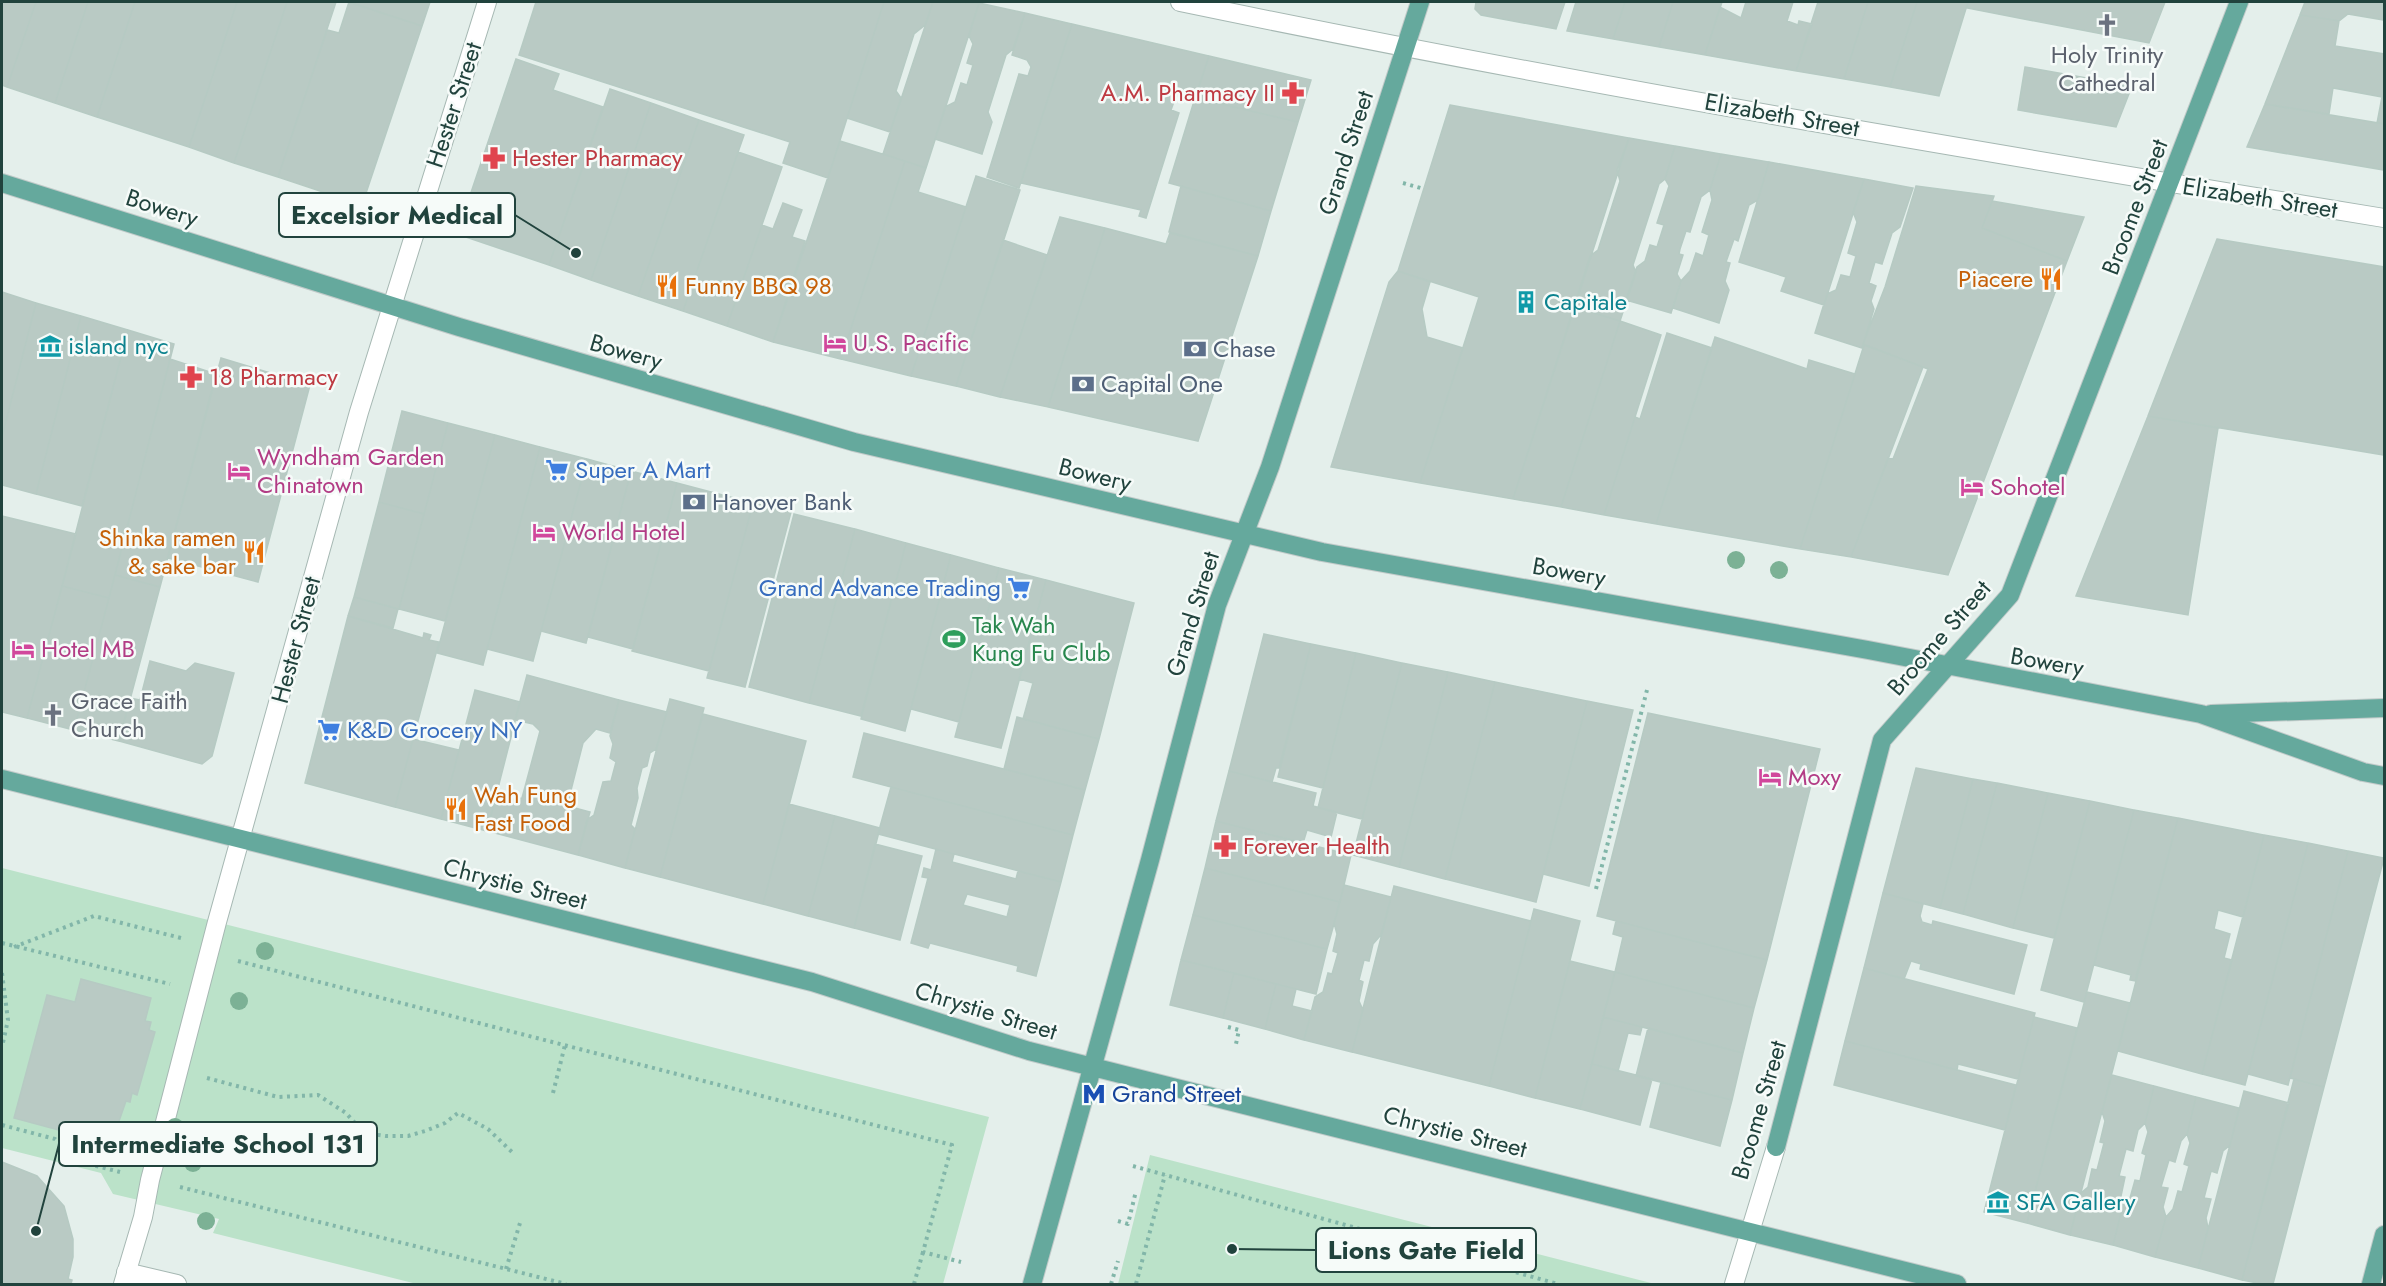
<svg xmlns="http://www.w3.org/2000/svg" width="2386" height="1286" font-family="Jost,sans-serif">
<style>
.green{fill:#bbe2c9}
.building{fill:#b9cac4;stroke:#b6cac3;stroke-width:1.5;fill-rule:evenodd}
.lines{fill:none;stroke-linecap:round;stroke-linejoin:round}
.minor-casing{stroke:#a6b8b3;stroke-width:20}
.major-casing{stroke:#c1cac9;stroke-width:20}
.path{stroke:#82b6a9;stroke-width:4;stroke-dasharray:3 4.5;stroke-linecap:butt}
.minor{stroke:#fff;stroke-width:18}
.major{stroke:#65a99d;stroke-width:18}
.tree{fill:#7cb195}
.labels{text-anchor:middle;stroke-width:5;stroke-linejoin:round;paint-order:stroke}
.worship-label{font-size:24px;fill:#5b616d;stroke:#f6fbf9}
.health-label{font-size:24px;fill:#be3a42;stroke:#f6fbf9;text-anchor:start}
.street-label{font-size:24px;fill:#21433d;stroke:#f6fbf9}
.food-label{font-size:24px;fill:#c56008;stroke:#f6fbf9;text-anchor:end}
.culture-label{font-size:24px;fill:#0d838f;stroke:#f6fbf9;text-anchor:start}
.hotel-label{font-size:24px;fill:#b23c85;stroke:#f6fbf9;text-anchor:start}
.service-label{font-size:24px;fill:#4e5e75;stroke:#f6fbf9;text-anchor:start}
.shop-label{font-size:24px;fill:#366cbe;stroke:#f6fbf9;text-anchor:start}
.leisure-label{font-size:24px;fill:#27864d;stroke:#f6fbf9;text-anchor:start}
.transit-label{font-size:24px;fill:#164399;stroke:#f6fbf9;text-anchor:start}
.leader{fill:none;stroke:#21433d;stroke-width:2}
.callout-dot{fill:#21433d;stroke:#f6fbf9;stroke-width:2}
.callout{fill:#f6fbf9;stroke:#21433d;stroke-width:2}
.callout-label{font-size:26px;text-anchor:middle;font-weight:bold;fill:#21433d}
</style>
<rect width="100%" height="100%" fill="#e4efeb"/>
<path class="green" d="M2 868 989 1117 943 1284H417L213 1233 219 1219 113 1194 101 1173 2 1148Z
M1150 1155 1655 1284H1118Z"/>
<path class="building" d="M2 2H36L7 87 2 85Z
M36 2H88L55 103 7 87Z
M88 2H135L97 117 55 103Z
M135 2H237L189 147 97 117Z
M237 2H287L234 163 189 147Z
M287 2H336L278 177 234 163Z
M348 2H430L422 26Z
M349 2 422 26 362 205 278 177 327 30 339 33Z
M536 2H884L828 178 783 163 790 142 519 55Z
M884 2H933L925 25 914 34 896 91 901 98 890 132 847 118Z
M933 2 979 3 926 168 883 154Z
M1476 2H1565L1556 29 1481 15 1475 9Z
M1576 2H1625L1613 39 1567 31Z
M1625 2H1673L1659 47 1613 39Z
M1673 2H1722L1705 55 1659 47Z
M1746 2H1793L1787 21 1798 25 1799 21 1812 24 1796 71 1705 55 1720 7 1741 18Z
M1818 2H1868L1844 79 1796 71Z
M1868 2H1917L1890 87 1844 79Z
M1917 2H1968L1939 96 1890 87Z
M1968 2H2165L2149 43 1967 8Z
M2305 2H2384V20L2348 14 2339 21 2300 15Z
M979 3 1025 13 1013 49 1006 55 988 112 992 122 982 154 935 139 945 107 955 102 961 83 967 85 973 65 967 63 973 44 969 36Z
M1025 13 1072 24 1019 188 987 177 1019 74 1028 76 1031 67 1027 60 1012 55Z
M2300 15 2339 21 2335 46 2384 54V124L2377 123 2382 97 2333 88 2329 114 2265 104Z
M1072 24 1209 56 1194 102 1176 96 1171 110 1179 113 1146 218 1139 216 1141 210 1021 183Z
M1209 56 1311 80 1298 122 1195 98Z
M516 59 559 74 553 90 603 107 549 265 457 234Z
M2025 67 2132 86 2116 127 2018 110Z
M610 89 651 103 591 280 549 265Z
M1195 98 1298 122 1271 211 1169 183Z
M651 103 699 120 638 296 591 280Z
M2265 104 2384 124V170L2247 147Z
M1450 105 1629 138 1513 499 1420 483 1479 297 1398 271Z
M699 120 744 135 683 311 638 296Z
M1629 138 1675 146 1665 179 1659 184 1633 265 1636 272 1620 321 1574 307 1590 256 1598 250 1620 181 1617 170Z
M840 141 905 161 841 359 773 342Z
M1675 146 1721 154 1710 190 1701 197 1690 232 1686 231 1680 249 1679 254 1683 255 1677 274 1681 281 1671 313 1626 300 1637 267 1645 261 1650 245 1657 247 1664 225 1657 223 1669 186 1665 179Z
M738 152 782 167 727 326 683 311Z
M1721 154 1769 162 1758 200 1749 205 1738 241 1734 239 1726 262 1730 263 1725 281 1729 290 1719 323 1673 308 1681 281 1690 271 1696 253 1703 256 1709 235 1702 232 1712 200 1710 190Z
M905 161 926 168 918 192 966 207 911 376 841 359Z
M1769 162 1864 179 1824 305 1781 291 1786 277 1739 262Z
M976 176 1020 190 956 386 911 376Z
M1864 179 1913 188 1900 227 1892 233 1882 264 1875 262 1869 283 1876 286 1871 301 1874 309 1862 348 1815 333 1827 294 1836 290 1841 275 1850 277 1856 256 1848 253 1857 222 1853 212Z
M1181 186 1271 211 1258 256 1169 232Z
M1916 186 1994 196 1982 228 2067 261 1948 575 1851 557 1888 458 1893 459 1928 369 1863 344 1885 287Z
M1992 201 2084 217 2067 261 1982 228Z
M783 203 802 210 792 237 805 241 773 342 727 326 762 225 773 229Z
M1060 217 1105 228 1048 407 1000 397Z
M1105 228 1166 244 1170 233 1258 256 1198 441 1048 407Z
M2217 239 2384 267V455L2148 416Z
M1003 240 1047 255 1000 397 956 386Z
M1398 271 1430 282 1422 309 1427 337 1463 348 1420 483 1331 467 1389 282Z
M2 292 36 303 2 437Z
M36 303 81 316 36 494 2 485V437Z
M1574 307 1620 321 1561 507 1513 499Z
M81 316 128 330 82 506 36 494Z
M1620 321 1661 335 1635 417 1604 515 1561 507Z
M128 330 174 344 109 598 62 586Z
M1667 333 1712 348 1656 524 1604 515 1635 417 1640 419Z
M1715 337 1807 369 1809 360 1855 374 1800 549 1656 524Z
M1864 345 1923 367 1851 557 1800 549Z
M221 358 310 385 258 582 168 558Z
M170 359 216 374 160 587 115 575Z
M402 411 448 423 424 514 379 502Z
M2148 416 2218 428 2188 615 2076 596Z
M448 423 495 435 445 621 399 609Z
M495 435 540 447 483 665 437 653Z
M540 447 587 459 533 661 487 649Z
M587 459 631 471 586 643 541 631Z
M631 471 677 483 633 649 588 637Z
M677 483 753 503 709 671 632 651Z
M379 502 424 514 399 609 354 597Z
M753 503 791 512 745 687 707 678Z
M794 514 855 529 809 703 749 687Z
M2 516 76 534 27 718 2 712Z
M855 529 906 543 861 716 809 703Z
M906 543 951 555 905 731 861 719Z
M951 555 999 568 959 722 911 709Z
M999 568 1046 580 1001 748 955 737Z
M115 575 160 587 119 741 74 730Z
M1046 580 1134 603 1099 739 1023 719 1033 683 1019 679Z
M62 586 109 598 74 730 27 718Z
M354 597 398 609 393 628 348 616Z
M348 616 423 638 424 633 431 635 429 640 439 642 395 807 305 783Z
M1264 634 1311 644 1279 768H1276L1272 782 1229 771Z
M1311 644 1356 653 1323 788 1278 777Z
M1356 653 1402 663 1362 819 1318 808Z
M150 661 186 671 195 663 234 673 212 756 202 764 119 741 130 698 140 700Z
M1402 663 1448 672 1399 867 1353 855Z
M1448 672 1495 682 1445 879 1399 867Z
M527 675 619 700 610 733 596 729 583 743 568 802 575 808 590 812 578 855 487 831 496 795 513 799 522 798 540 731 533 724 515 720Z
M1495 682 1587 701 1536 902 1445 879Z
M475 690 520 702 487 831 441 819Z
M670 699 704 708 660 877 625 868Z
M619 700 667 712 656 749 650 753 647 766 642 768 637 788 638 798 631 825 635 829 625 868 578 855 587 820 594 815 603 782 611 781 616 762 610 758 613 744 610 736Z
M1587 701 1633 710 1589 886 1543 874Z
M1648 713 1820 749 1767 960 1597 916Z
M703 714 806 741 763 904 660 877Z
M1017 717 1099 739 1085 790 1004 769Z
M864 733 1085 790 1073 835 853 777Z
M413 739 459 750 441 819 395 807Z
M1916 768 1973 779 1940 908 1883 893Z
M1229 771 1316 793 1313 806 1337 812 1331 837 1307 830 1303 843 1216 821Z
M1973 779 1997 783 1963 914 1940 908Z
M1997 783 2048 793 2013 928 1963 914Z
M891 787 1073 835 1061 882 878 834Z
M2048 793 2090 801 2054 938 2013 928Z
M2090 801 2134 810 2084 1002 2041 990Z
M789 804 835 816 808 916 763 904Z
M2134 810 2178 818 2135 981 2130 980 2131 975 2094 965Z
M835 816 880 828 854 928 808 916Z
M2178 818 2264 835 2243 917 2218 910 2214 929 2230 934 2224 958 2232 960 2202 1074 2118 1051Z
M1216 821 1351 855 1340 902 1205 868Z
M2264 835 2308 843 2245 1085 2202 1074Z
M2308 843 2348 851 2288 1085 2248 1074Z
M875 844 922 856 900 940 854 928Z
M936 849 954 854 952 862 1016 879 1018 871 1061 882 1036 976 1017 971 1018 966 930 943 928 948 911 943 928 878 922 877 924 868 931 870ZM967 894 1010 905 1007 917 963 905Z
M2348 851 2384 858 2324 1087 2290 1078Z
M1205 868 1340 902 1327 949 1193 915Z
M1344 885 1391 897 1381 935 1373 944 1369 961 1364 960 1359 980 1363 982 1359 1001 1363 1010 1352 1052 1304 1040 1315 997 1323 992 1328 973 1332 974 1338 953 1333 951 1337 934 1334 923Z
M1394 886 1531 921 1489 1086 1352 1052Z
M1883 893 1923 904 1920 916 1922 922 1932 925 1933 921 2027 945 2014 994 1920 969 1921 964 1911 961 1904 979 1864 968Z
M1534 909 1580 921 1535 1098 1489 1086Z
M1193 915 1327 949 1316 994 1181 960Z
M1616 921 1767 960 1754 1008 1615 972 1623 937 1613 934Z
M1181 960 1234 973 1223 1018 1170 1005Z
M1570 961 1615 972 1580 1109 1535 1098Z
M1864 968 2035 1013 2018 1079 1958 1064 1957 1070 1845 1041Z
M1615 972 1754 1008 1743 1053 1603 1017Z
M1234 973 1276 984 1265 1029 1223 1018Z
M81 979 151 998 145 1021 151 1022 149 1030 155 1032 137 1095 132 1093 130 1102 126 1101 111 1144 14 1118 47 995 75 1002Z
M1276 984 1296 989 1292 1006 1312 1011 1304 1040 1265 1029Z
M2087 992 2130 1003 2070 1235 2027 1223Z
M1603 1017 1642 1027 1640 1035 1628 1033 1618 1071 1592 1064Z
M2034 1017 2077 1028 2027 1223 1984 1212Z
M1648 1028 1743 1053 1732 1100 1636 1076Z
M1845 1041 2016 1085 2005 1130 1834 1085Z
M1592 1064 1652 1079 1640 1125 1580 1109Z
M2112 1075 2154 1086 2145 1123 2138 1130 2133 1151 2126 1149 2119 1176 2125 1177 2121 1196 2123 1205 2113 1245 2070 1235 2080 1194 2088 1187 2092 1169 2097 1170 2104 1143 2100 1142 2105 1121 2102 1112Z
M2294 1079 2324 1087 2273 1284H2262L2242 1280Z
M1661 1082 1732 1100 1720 1146 1650 1127Z
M2154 1086 2196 1097 2187 1134 2181 1141 2175 1162 2169 1160 2161 1187 2168 1188 2163 1207 2166 1217 2155 1257 2113 1245 2123 1205 2130 1198 2135 1180 2140 1181 2146 1155 2142 1153 2148 1132 2145 1123Z
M2244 1091 2289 1103 2242 1280 2198 1268Z
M2196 1097 2239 1108 2230 1145 2223 1151 2217 1173 2211 1171 2204 1198 2211 1199 2206 1218 2208 1228 2198 1268 2155 1257 2166 1217 2173 1209 2178 1191 2182 1192 2189 1166 2184 1164 2190 1143 2187 1134Z
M2 1162 37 1176 64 1206 73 1239V1257L68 1279 72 1280 71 1284H2Z"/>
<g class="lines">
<g class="minor-casing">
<path id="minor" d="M1180 2C1579 85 1982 152 2384 218
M126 1272 177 1284
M123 1284 143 1217 150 1180 217 922 359 412 487 2
M1734 1284 1776 1147"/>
</g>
<g class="major-casing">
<path id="major" d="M2 183 459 327 854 442 1322 552 1868 650 2201 714 2363 772 2384 776
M2211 714 2384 708
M2 779 812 982 1029 1051 1957 1284
M1776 1147 1882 740 2010 595 2239 2
M1032 1284 1150 860 1217 605 1270 467 1420 2
M2371 1284 2384 1235"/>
</g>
<path class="path" d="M1403 183 1424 189
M1596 889 1647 690
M2 943 170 984
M14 947 94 916 181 938
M238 961 952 1145 923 1252 961 1262
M2 973 8 1020 2 1047
M1228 1027 1239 1030 1236 1044
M207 1078 278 1097 318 1095 346 1113 364 1133 386 1136H408L425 1131 445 1123 458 1113 488 1129 512 1152
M553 1093 565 1045
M2 1125 55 1139 77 1161 120 1172
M1133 1166 1558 1284
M180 1187 566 1284
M1118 1221 1128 1224 1136 1191
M506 1269 520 1223
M914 1284 923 1252
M1111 1284 1118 1261
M1136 1284 1165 1175"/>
<use href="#minor" class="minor"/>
<use href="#major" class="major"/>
</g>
<g class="tree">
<circle cx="1736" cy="560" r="9"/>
<circle cx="1779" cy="570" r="9"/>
<circle cx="265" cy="951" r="9"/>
<circle cx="239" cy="1001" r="9"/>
<circle cx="175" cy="1127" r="9"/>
<circle cx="193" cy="1163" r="9"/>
<circle cx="206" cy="1221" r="9"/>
</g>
<defs>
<g id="church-bare" transform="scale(1.8)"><path d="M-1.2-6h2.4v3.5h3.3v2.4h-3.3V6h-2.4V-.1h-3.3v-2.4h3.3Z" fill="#6b7280" stroke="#f6fbf9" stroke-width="2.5" paint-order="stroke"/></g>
<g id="pharmacy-bare" transform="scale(1.8)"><path d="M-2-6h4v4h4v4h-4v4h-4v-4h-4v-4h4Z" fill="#e0444e" stroke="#f6fbf9" stroke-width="2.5" paint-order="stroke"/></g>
<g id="restaurant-bare" transform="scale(1.8)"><path d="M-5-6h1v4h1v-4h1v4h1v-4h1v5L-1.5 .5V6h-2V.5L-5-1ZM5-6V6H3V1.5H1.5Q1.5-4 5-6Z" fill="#e8710a" stroke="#f6fbf9" stroke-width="2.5" paint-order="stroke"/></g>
<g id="building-bare" transform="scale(1.8)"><path d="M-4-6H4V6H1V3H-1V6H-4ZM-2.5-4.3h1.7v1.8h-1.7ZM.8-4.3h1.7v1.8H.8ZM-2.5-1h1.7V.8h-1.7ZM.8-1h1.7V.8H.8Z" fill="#0f9aa8" stroke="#f6fbf9" stroke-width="2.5" paint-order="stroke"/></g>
<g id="hotel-bare" transform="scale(1.8)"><path d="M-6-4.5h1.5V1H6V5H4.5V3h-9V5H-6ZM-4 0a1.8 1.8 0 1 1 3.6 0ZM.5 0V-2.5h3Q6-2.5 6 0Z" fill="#d1479c" stroke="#f6fbf9" stroke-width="2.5" paint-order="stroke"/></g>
<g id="museum-bare" transform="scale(1.8)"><path d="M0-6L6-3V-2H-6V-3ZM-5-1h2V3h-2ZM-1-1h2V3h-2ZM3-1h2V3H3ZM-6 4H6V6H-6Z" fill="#0f9aa8" stroke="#f6fbf9" stroke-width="2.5" paint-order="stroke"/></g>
<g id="bank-bare" transform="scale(1.8)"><path d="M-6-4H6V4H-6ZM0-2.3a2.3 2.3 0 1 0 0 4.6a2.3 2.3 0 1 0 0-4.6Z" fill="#5c6f8a" stroke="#f6fbf9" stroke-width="2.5" paint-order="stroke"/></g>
<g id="supermarket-bare" transform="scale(1.8)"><path d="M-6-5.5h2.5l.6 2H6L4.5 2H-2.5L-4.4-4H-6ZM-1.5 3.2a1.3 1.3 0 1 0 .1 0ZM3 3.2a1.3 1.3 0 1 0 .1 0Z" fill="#3f7fe0" stroke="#f6fbf9" stroke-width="2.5" paint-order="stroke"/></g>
<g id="stadium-bare" transform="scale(1.8)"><path d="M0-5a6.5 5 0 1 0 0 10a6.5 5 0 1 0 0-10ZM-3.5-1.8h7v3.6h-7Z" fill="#2e9e5b" stroke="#f6fbf9" stroke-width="2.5" paint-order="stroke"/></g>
<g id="metro-bare" transform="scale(1.8)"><path d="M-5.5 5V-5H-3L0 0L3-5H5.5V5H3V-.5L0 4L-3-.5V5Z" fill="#1a4fb4" stroke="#f6fbf9" stroke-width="2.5" paint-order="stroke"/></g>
</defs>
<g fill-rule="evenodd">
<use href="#church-bare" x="2107" y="25"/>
<use href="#pharmacy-bare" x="1293" y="93"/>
<use href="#pharmacy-bare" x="494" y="158"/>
<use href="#restaurant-bare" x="2051" y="279"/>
<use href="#restaurant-bare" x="667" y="286"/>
<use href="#building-bare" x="1526" y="302"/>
<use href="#hotel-bare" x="835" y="343"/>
<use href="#museum-bare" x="50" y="346"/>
<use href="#bank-bare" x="1195" y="349"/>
<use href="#pharmacy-bare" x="191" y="377"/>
<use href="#bank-bare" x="1083" y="384"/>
<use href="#supermarket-bare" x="557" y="470"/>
<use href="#hotel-bare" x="239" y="471"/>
<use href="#hotel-bare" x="1972" y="487"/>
<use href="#bank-bare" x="694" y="502"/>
<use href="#hotel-bare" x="544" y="532"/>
<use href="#restaurant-bare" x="254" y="552"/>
<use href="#supermarket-bare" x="1019" y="588"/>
<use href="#stadium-bare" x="954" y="639"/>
<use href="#hotel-bare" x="23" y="649"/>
<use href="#church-bare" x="53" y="715"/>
<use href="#supermarket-bare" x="329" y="730"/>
<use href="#hotel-bare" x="1770" y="777"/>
<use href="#restaurant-bare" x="456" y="809"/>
<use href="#pharmacy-bare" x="1225" y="846"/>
<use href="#metro-bare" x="1094" y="1094"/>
<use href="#museum-bare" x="1998" y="1202"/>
</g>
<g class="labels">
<g class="worship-label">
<text x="2107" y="63">Holy Trinity<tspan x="2107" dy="28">Cathedral</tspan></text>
<text x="71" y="709" text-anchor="start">Grace Faith<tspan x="71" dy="28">Church</tspan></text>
</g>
<g class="health-label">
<text x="1275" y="101" text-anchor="end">A.M. Pharmacy II</text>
<text x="512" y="166">Hester Pharmacy</text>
<text x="209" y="385">18 Pharmacy</text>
<text x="1243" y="854">Forever Health</text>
</g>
<g class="street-label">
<text transform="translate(454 105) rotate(-72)" y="8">Hester Street</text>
<text transform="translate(1782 115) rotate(10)" y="8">Elizabeth Street</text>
<text transform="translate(1346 153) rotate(-72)" y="8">Grand Street</text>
<text transform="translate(2260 198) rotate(9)" y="8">Elizabeth Street</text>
<text transform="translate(2135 207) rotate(-69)" y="8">Broome Street</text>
<text transform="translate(162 208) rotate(18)" y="8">Bowery</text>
<text transform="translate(626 352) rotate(16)" y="8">Bowery</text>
<text transform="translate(1095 475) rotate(14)" y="8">Bowery</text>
<text transform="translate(1569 572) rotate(10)" y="8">Bowery</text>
<text transform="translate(1193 614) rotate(-73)" y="8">Grand Street</text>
<text transform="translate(1939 638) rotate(-49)" y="8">Broome Street</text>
<text transform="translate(296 640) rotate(-75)" y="8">Hester Street</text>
<text transform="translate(2047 662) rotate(10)" y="8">Bowery</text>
<text transform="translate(515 884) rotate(14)" y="8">Chrystie Street</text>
<text transform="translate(986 1011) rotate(17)" y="8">Chrystie Street</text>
<text transform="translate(1759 1110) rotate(-74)" y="8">Broome Street</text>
<text transform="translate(1455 1132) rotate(14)" y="8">Chrystie Street</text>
</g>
<g class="food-label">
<text x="2033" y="287">Piacere</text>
<text x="685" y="294" text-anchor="start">Funny BBQ 98</text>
<text x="236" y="546">Shinka ramen<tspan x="236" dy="28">&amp; sake bar</tspan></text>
<text x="474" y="803" text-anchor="start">Wah Fung<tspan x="474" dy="28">Fast Food</tspan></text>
</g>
<g class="culture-label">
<text x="1544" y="310">Capitale</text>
<text x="68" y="354">island nyc</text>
<text x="2016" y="1210">SFA Gallery</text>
</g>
<g class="hotel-label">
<text x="853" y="351">U.S. Pacific</text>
<text x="257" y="465">Wyndham Garden<tspan x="257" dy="28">Chinatown</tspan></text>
<text x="1990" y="495">Sohotel</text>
<text x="562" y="540">World Hotel</text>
<text x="41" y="657">Hotel MB</text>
<text x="1788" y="785">Moxy</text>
</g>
<g class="service-label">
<text x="1213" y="357">Chase</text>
<text x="1101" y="392">Capital One</text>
<text x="712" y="510">Hanover Bank</text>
</g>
<g class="shop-label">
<text x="575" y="478">Super A Mart</text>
<text x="1001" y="596" text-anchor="end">Grand Advance Trading</text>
<text x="347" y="738">K&amp;D Grocery NY</text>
</g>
<g class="leisure-label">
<text x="972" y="633">Tak Wah<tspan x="972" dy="28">Kung Fu Club</tspan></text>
</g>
<g class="transit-label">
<text x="1112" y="1102">Grand Street</text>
</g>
</g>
<path class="leader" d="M576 253L515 215M36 1231L59 1144M1232 1249L1316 1250"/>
<g class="callout-dot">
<circle cx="576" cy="253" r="6"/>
<circle cx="36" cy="1231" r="6"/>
<circle cx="1232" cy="1249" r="6"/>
</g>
<g class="callout">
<rect x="279" y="193" width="236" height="44" rx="6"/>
<rect x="59" y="1122" width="318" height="44" rx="6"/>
<rect x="1316" y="1228" width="220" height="44" rx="6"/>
</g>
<g class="callout-label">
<text x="397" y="224">Excelsior Medical</text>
<text x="218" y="1153">Intermediate School 131</text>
<text x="1426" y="1259">Lions Gate Field</text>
</g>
<rect width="2386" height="1286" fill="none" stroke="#21433d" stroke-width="6"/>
</svg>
